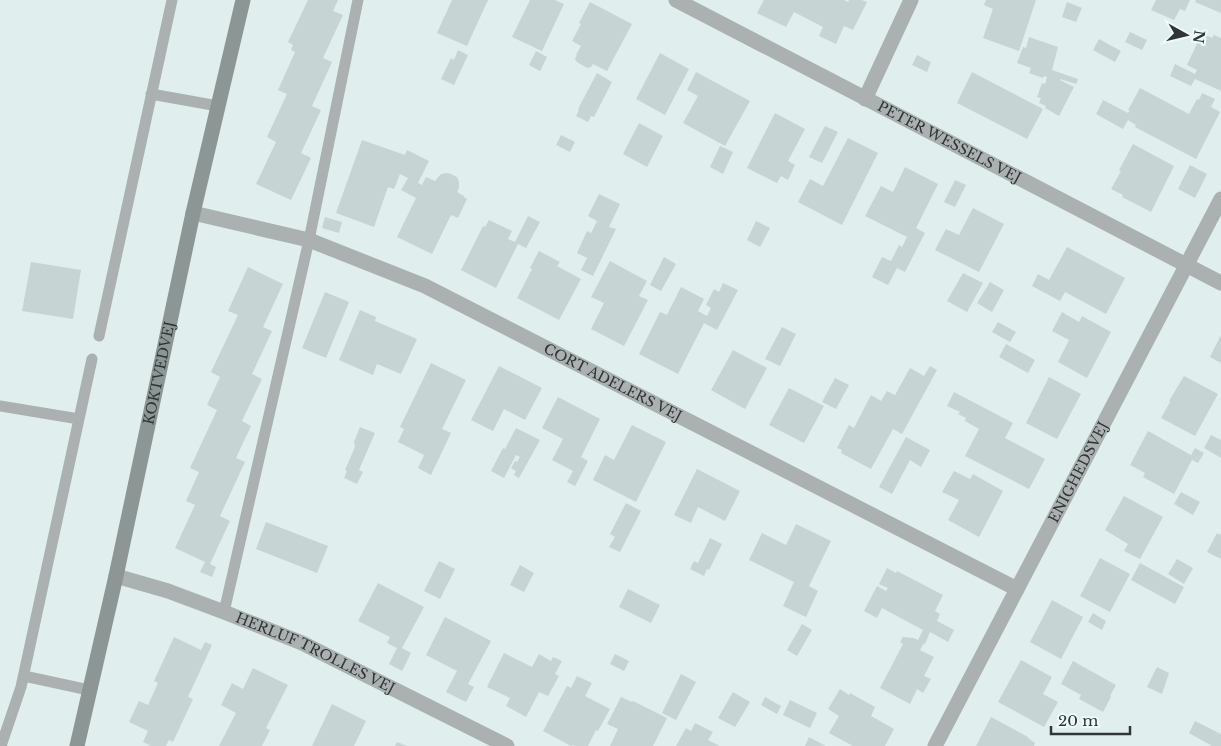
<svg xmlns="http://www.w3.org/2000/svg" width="1221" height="746" font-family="'Libre Baskerville',serif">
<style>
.building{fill:#c7d4d4}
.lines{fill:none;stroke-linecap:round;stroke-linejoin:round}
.lane{stroke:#abb1b1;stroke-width:11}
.street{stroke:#abb1b1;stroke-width:15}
.secondary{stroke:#8d9695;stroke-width:15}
.labels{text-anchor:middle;stroke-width:4.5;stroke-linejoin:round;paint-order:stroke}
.street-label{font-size:14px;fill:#303535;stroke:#edfbfb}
</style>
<rect width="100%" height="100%" fill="#e0eeee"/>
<path class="building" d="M308 0H338L333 11 343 15 323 58 332 62 312 106 321 110 301 153 311 158 291 200 256 184 276 142 267 137 287 94 278 90 295 52 291 50 293 45 288 42Z
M452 0H488L467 46 437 33Z
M530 0H555L564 4 542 51 512 37Z
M764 0H844L848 2 849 0H862L867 2 853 30 844 26 836 44 819 36 823 27 794 12 786 27 757 13Z
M986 0H1036L1019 51 983 38 993 9 984 5Z
M1156 0H1190L1185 11 1180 9 1174 20 1151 10Z
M1196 0H1221V13L1195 2Z
M590 2 632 24 607 71 593 64 591 67 587 68 577 62 575 59 577 55H576L581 46 572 41 581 24 579 23Z
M1067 2 1082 8 1076 22 1062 17Z
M1130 32 1147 40 1142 50 1125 42Z
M1202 33 1212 38 1214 35 1221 38V91L1195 79 1191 86 1170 76 1175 64 1195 74 1197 70 1187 65Z
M1029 37 1058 47 1052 70 1078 79 1076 84 1060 79V80L1074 87 1059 116 1045 108 1046 106 1039 103 1041 98 1037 97 1042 83 1045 84 1047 77 1044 76 1043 78 1029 73 1031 68 1017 63 1023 47 1026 48Z
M1099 39 1121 51 1115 62 1093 50Z
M458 50 468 55 454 85 441 79 451 58 454 60Z
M536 51 547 57 540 71 529 65Z
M660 53 689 69 665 115 636 99Z
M917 55 931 62 927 72 912 65Z
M696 72 750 101 725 146 683 123 698 96 687 90Z
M972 72 1043 109 1027 139 957 103Z
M597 73 612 82 594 117 591 116 588 122 576 116 579 110 578 109Z
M1140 88 1189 114 1197 99 1199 100 1202 93 1215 99 1211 107 1220 112 1196 159 1135 127 1136 125 1128 120 1123 129 1096 114 1103 100 1128 113 1130 110H1128Z
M775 113 805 129 788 161 795 165 788 180 781 176 777 183 747 168Z
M639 123 663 136 647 167 623 154Z
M825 126 838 132 822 163 809 157Z
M561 135 575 142 570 152 556 145Z
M848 138 878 153 842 225 798 202 810 179 823 186Z
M362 140 405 155 407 150 429 161 418 183 422 185 426 177 435 181 441 174 447 173 451 174 457 177 459 182V188L457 192 464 196V197L467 199 458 218 451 215 432 254 397 237 416 198 401 190 408 178 400 174 394 189 388 187 374 227 336 213Z
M1133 144 1174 166 1151 212 1122 197 1123 195 1111 189 1121 171 1119 170Z
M720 146 733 152 723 174 710 167Z
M1190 165 1207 174 1195 198 1178 189Z
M905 167 938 184 916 228 925 233 905 272 897 268 888 285 872 277 882 257 891 261 899 245 902 247 907 237 865 216 881 186 893 192Z
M955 180 966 185 955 207 944 202Z
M599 194 620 204 609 227 616 229 593 276 581 270 587 258 577 253 587 231 591 233 597 221 588 216Z
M973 208 1004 224 979 272 935 250 946 229 959 235Z
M528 216 540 222 526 248 518 244 496 288 461 270 483 226 485 227 489 220 512 231 508 239 515 242Z
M325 217 342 222 339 233 322 228Z
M756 221 770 228 760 247 747 240Z
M1067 247 1125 278 1106 314 1065 292 1060 301 1032 286 1038 274 1049 280Z
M539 251 560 262 557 266 581 279 559 320 517 298 532 269 530 268Z
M664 257 676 264 661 291 650 285Z
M610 261 647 281 639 296 648 300 624 346 591 329 604 303 591 297Z
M31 262 81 270 73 319 22 311Z
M248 267 283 284 263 327 272 331 252 374 262 379 242 421 251 426 236 458 245 462 220 516 230 521 210 564 216 567 212 577 200 572 205 562 175 548 195 505 186 501 199 472 190 468 217 410 207 405 220 377 211 372 238 315 228 311Z
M963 273 983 283 967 312 947 301Z
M990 282 1004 290 992 312 977 303Z
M723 283 738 290 717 330 704 323 678 374 639 354 660 312 667 315 681 287 704 299 698 311 707 316 711 308 706 305 714 289 719 292Z
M325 292 349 302 326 358 302 348Z
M360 310 376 317 375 321 417 339 401 374 377 364 373 375 339 360Z
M1062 312 1079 322 1082 316 1111 332 1087 378 1058 362 1069 340 1052 331Z
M998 322 1016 332 1010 342 992 332Z
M782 327 796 334 780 366 765 359Z
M1221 335V363L1210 357Z
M1006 344 1035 360 1028 373 999 357Z
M733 350 767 368 745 409 711 390Z
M431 363 466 380 442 429 451 433 431 475 418 468 424 455 398 442 404 429 400 427Z
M499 366 542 388 525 420 504 409 493 431 471 420Z
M930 366 937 370 902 434 893 429 871 469 841 453 842 450 837 448 849 425 854 428 871 395 881 401 887 391 895 395 910 368 924 376Z
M1184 376 1218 394 1195 436 1161 418 1170 402 1169 401Z
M1049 377 1081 394 1057 439 1026 423Z
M835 378 849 385 836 409 822 402Z
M789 388 824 406 804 443 769 425Z
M954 392 1013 423 1005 438 1045 459 1029 489 965 456 979 429 965 421 966 418 958 414 960 412 947 406Z
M558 397 600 419 581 457 588 461 575 486 567 482 573 471 552 460 563 439 542 428Z
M632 425 666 442 636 502 593 480 605 455 614 460Z
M360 427 375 433 359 470 363 472 357 484 344 478 347 471 345 470 355 447 354 442Z
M516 428 540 440 519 478 514 475 516 471 511 468 515 461 517 462 520 457 516 455 504 478 491 471 503 448 505 449Z
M1148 431 1191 455 1195 448 1204 453 1198 463 1192 460 1174 494 1143 477 1145 473 1130 465Z
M1211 435 1221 440V458L1204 448Z
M906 437 930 450 921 467 910 460 892 494 879 487Z
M697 469 740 491 725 521 698 507 691 523 674 515Z
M954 471 970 479 973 474 1003 491 979 537 948 520 959 500 942 492Z
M1181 492 1200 502 1193 515 1174 504Z
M1124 496 1163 517 1140 559 1124 551 1128 544 1105 530Z
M626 503 641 511 620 552 609 547 615 537 610 534Z
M266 522 328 546 317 573 256 549Z
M796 524 831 541 809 586 818 591 806 617 783 606 794 582 749 560 762 533 786 545Z
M1217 533 1221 535V559L1207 552Z
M710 538 722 544 709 570 707 569 704 576 690 569 694 561 698 563Z
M1100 558 1130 574 1110 612 1080 596Z
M1177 559 1193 568 1184 584 1168 574Z
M439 561 455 569 440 599 424 591Z
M1140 563 1184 587 1175 604 1131 580Z
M520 565 534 573 524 592 510 585Z
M887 568 896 573 897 571 943 595 935 611 940 614 937 621 954 630 948 642 930 632 925 644 924 643 920 650 934 657 924 676 931 679 923 693 917 689 910 704 880 688 903 644 900 642 903 637 914 638 918 640 923 630 882 608 877 618 864 611 877 586 886 591 888 588 879 584Z
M378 583 424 607 402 648 411 653 402 671 389 664 397 648 387 643 390 637 358 621Z
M628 589 660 605 651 623 619 607Z
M1052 600 1083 617 1061 659 1030 642Z
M1093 613 1106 621 1102 630 1088 622Z
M445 617 491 641 468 684 474 687 466 702 446 692 457 671 426 655Z
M802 624 812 630 797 656 787 650Z
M174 637 201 650 205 642 212 645 188 697 193 699 173 742 169 740 166 746H151L143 742 148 731 129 722 139 701 148 705 158 683 154 681Z
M504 653 532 667 539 654 551 661 553 657 562 661 555 674 559 676 548 696 539 692 526 717 506 706 510 698 487 687Z
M615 654 629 661 624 671 610 664Z
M1021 660 1052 677 1043 694 1058 702 1044 727 998 702Z
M1073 661 1116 685 1110 696 1111 697 1103 712 1079 699 1081 695 1061 684Z
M1157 667 1169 673 1162 694 1147 687Z
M253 668 288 685 266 728 270 730 262 746H219L236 713 221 705 232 683 243 689Z
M681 674 696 682 676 720 662 713Z
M577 676 592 683 585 696 610 709 598 731 596 730 588 746H575L573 745 571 746 543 731 567 686 571 688Z
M840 689 849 695 850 693 875 707 871 716 894 729 885 746H853L829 733 839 716 828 709Z
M733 692 750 702 735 727 718 718Z
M621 697 632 702 633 701 667 718 653 746H610L618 729 607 724Z
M765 697 781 706 777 714 761 705Z
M790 700 817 713 810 728 783 715Z
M332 704 366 721 354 746H312Z
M991 717 1028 737V738L1035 743 1034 746H976Z
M1195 721 1221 734V746H1212L1189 733Z
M695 723 713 732 708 740 720 746H676L686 728 691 731Z
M809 737 826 746H805Z
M397 742 407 746H395Z"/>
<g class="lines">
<path class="lane" d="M151 94 218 106
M99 336 172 0
M0 406 79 419
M224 612 309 240 358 0
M24 676 89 690
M1 746 21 687 92 359"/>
<g class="street">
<path id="s1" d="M676 0 1221 283"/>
<path d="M865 99 911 0"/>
<path id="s2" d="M193 213 309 240 425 286 1017 589"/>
<path id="s3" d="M116 576 168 591 224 612 302 643 507 746"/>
<path id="s4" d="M935 746 1221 199"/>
</g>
<path class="secondary" id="s5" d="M77 746 116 576 193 213 243 0"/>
</g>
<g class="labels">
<g class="street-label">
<text dy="5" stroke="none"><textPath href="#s1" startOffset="308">PETER WESSELS VEJ</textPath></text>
<text dy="5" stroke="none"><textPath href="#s5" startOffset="382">KOKTVEDVEJ</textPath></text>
<text dy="5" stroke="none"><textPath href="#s2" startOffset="455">CORT ADELERS VEJ</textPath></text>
<text dy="5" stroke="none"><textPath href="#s4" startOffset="309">ENIGHEDSVEJ</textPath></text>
<text dy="5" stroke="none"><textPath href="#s3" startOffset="214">HERLUF TROLLES VEJ</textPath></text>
</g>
</g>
<g transform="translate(1186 35) rotate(98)" stroke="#edfbfb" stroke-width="4" paint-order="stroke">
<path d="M0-4L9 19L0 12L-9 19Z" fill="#303535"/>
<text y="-8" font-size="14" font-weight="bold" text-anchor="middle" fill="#303535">N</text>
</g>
<path d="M1051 726v8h79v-8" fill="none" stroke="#303535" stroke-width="2.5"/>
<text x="1058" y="726" font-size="15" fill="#303535" stroke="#edfbfb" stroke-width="4" paint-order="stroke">20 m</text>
</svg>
